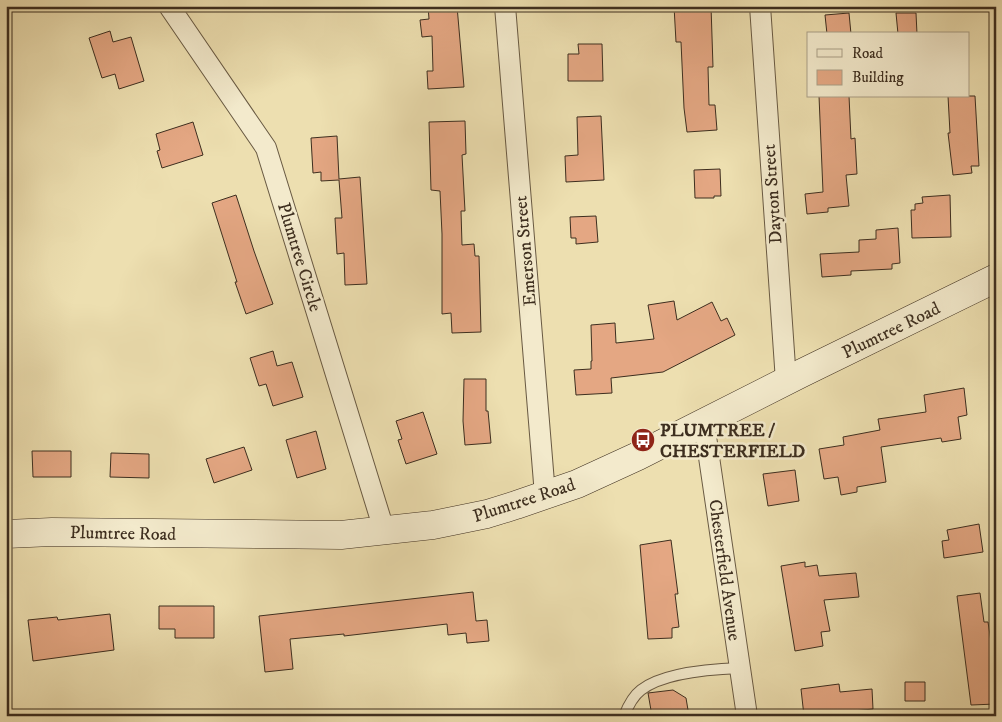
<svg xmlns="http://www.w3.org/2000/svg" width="1002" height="722" font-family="'IM FELL DW Pica',serif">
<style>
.building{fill:#e4a783;stroke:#3d2e1f}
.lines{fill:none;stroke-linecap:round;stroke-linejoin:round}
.lane-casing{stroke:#695a43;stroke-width:12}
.street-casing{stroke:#695a43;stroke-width:22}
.secondary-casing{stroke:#3d2e1f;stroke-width:29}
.lane{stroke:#f3eacc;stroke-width:10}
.street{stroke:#f3eacc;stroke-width:20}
.secondary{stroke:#f3eacc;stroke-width:28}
.labels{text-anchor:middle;stroke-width:5;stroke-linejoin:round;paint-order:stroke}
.street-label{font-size:18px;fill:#3d2e1f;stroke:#f3eacc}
.poi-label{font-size:18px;font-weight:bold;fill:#3d2e1f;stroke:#f3eacc;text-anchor:start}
</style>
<rect width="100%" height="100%" fill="#eddfb0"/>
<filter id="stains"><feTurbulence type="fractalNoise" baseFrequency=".004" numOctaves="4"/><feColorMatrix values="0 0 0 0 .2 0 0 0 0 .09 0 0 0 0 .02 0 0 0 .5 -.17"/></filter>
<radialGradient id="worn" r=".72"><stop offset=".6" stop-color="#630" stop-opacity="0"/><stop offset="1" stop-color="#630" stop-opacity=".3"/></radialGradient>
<path class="building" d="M428 6H457L464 87 428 89 427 71H433L432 36 422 37 420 20 429 19Z
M674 6H711L713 67H708L709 105H715L717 130 687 132 684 108 681 42H676Z
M849 13 851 34H827L825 15Z
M896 13H916L917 34H898Z
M110 31 113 42 131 37 144 81 119 89 115 74 102 78 89 38Z
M578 44H602L603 81H568V54H579Z
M819 96H849L851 139 855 138 857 174 846 175 849 206 828 208V212L807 214 805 194 823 192Z
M948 96H975L979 166H971L972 173 953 175 948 133H950Z
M601 116 604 180 566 182 565 156 578 155 577 117Z
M465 121 466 154 462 155 465 211H461L462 245 474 244 475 256H479L481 332 452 333 451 313 442 314V234L440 191 431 190 429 122Z
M193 122 203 155 162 168 157 151 160 150 156 134Z
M337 136 339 179 360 177 367 284 345 285 344 253 337 254 335 218H342L339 180 321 181V172L313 173 311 138Z
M720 169 721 196H714V198H695L694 170Z
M236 195 254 251 273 304 246 314 235 282H237L212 203Z
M950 195 951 237 912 238 911 210H915V204L923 203 922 197Z
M596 216 598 242 576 244V238H571L570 217Z
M898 228 900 263 892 264V269L851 271V275L822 277 820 254 859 252V240L876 239V230Z
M674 301 677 320 712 302 721 321 727 318 735 335 663 372 611 378 612 393 576 395 574 370 591 369V361H592L591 325 615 323 616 343 654 339 648 305Z
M273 351 277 366 292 362 303 397 273 406 266 384 259 386 250 358Z
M464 379H486V411H488L491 443 465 445 463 421Z
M964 388 967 415 958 417 961 439 942 442 941 438 881 447 886 482 857 487V492L841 495 838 477 824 479 819 449 844 445 843 437 880 430 878 419 926 412 924 395Z
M423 412 437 454 406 464 398 440 402 439 396 421Z
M316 431 326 469 297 478 286 440Z
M244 447 252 470 214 483 206 459Z
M32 451H71V477H33Z
M111 453 149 454V478L110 477Z
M795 470 799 501 768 506 763 474Z
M979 524 983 552 944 558 942 541 949 540 947 530Z
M671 540 678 594H675L679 627 672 628V638L648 639 640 545Z
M805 562V567L817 565 819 576 856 573 859 597 824 600 830 631 821 632 823 646 795 651 781 566Z
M473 592 476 621 487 620 489 641 467 643 466 633 448 635 447 624 344 636V634L290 639 293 669 265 672 259 616Z
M980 593 984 622H988L996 675V704L971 705 957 596Z
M159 606H214V638H175V629H159Z
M110 614 114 650 33 661 28 620 57 617 58 620Z
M905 682H925V701H905Z
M839 684 840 692 872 689 873 709 833 713 834 716H804L801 689Z
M673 690 686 698 689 716H652L648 693Z"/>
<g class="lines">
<g class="lane-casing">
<path id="lane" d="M624 716C628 706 633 696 641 690 664 672 712 669 740 668"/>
</g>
<g class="street-casing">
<path id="street" d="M169 6 266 148 384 530
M505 6 545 495
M760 6 786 381
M704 423 747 716"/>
</g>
<g class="secondary-casing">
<path id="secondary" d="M6 534 52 532 341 535 433 525 487 514 516 505 577 484 638 456 800 374 996 278"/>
</g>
<use href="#lane" class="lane"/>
<use href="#street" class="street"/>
<use href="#secondary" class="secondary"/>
</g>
<defs>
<g id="bus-disc" transform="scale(1.25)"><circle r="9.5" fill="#8f2418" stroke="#f3eacc"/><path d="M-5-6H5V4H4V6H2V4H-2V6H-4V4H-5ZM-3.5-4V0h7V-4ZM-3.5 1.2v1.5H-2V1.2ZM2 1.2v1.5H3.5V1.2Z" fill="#fff"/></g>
</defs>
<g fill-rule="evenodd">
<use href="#bus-disc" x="643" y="440"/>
</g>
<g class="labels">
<g class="street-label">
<text transform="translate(772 194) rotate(-94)" y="6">Dayton Street</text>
<text transform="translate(525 251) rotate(-95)" y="6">Emerson Street</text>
<text transform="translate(300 257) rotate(73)" y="6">Plumtree Circle</text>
<text transform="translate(891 330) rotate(-26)" y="6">Plumtree Road</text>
<text transform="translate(524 500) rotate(-18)" y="6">Plumtree Road</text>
<text transform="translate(123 533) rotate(1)" y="6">Plumtree Road</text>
<text transform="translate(725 570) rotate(82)" y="6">Chesterfield Avenue</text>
</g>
<g class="poi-label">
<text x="660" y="436">PLUMTREE /<tspan x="660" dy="21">CHESTERFIELD</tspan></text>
</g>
</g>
<rect width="1002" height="722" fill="none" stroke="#eddfb0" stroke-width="25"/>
<rect x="8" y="8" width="987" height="707" fill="none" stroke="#3d2e1f" stroke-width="2.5"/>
<rect x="12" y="12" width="977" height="697" fill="none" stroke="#3d2e1f"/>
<rect x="807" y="32" width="162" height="65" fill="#f3eacc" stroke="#aa9f87"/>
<rect x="817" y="49" width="25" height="8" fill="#f3eacc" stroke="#aa9f87"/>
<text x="852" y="58" font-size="15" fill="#3d2e1f">Road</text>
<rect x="817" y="70" width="25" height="15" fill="#e4a783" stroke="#aa9f87"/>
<text x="852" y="82" font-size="15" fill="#3d2e1f">Building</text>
<rect width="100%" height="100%" filter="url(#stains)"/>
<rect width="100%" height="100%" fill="url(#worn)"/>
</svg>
